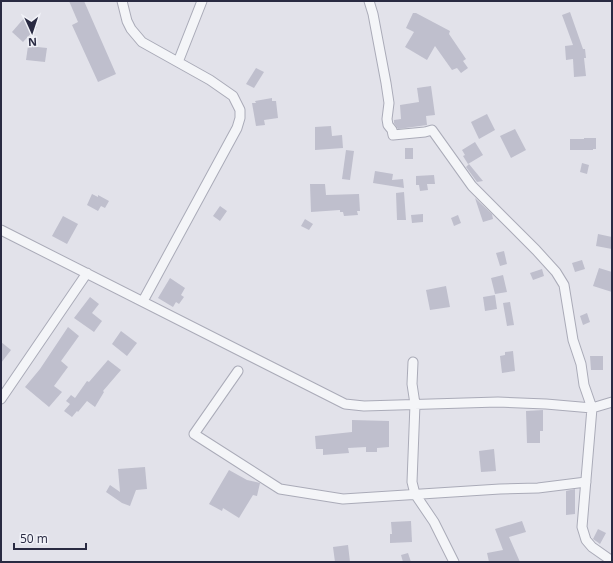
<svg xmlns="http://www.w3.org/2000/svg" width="613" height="563" font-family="'Open Sans',sans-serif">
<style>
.building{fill:#bfbfcd}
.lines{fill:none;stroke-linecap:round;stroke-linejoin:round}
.minor-casing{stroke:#aaabb8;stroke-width:11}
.minor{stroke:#f4f5f8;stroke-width:9}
</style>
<rect width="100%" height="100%" fill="#e2e2ea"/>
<path class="building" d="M69 1H84L116 74 98 82 72 25 78 22Z
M570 12 583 49H585L586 58H584L586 76 574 77 573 59 566 60 565 46 573 45 562 15Z
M413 13H416L450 31 449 34 466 59 463 61 468 68 461 73 457 68 452 70 435 46 427 60 405 47 414 32 406 28Z
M25 17 37 27 23 42 12 32Z
M28 46 47 48 45 62 26 60Z
M256 68 264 72 254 88 246 84Z
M431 86 435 115 426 116 427 125 398 129 394 123V120L401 119 400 105 419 102 417 88Z
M272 98V101H276L278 118 264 120 265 125 256 126 252 103H256L255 101Z
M487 114 495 130 479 139 471 122Z
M331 126 332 136 342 135 343 148 315 150V127Z
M515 129 526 150 511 158 500 136Z
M584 138H596V149H593V150H570V139H584Z
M475 142 483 155 468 164 463 156 465 155 462 150Z
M405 148H413V159H405Z
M346 150 354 151 350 180 342 179Z
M582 163 589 165 587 174 580 172Z
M469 164 483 181 477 182 466 167Z
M375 171 393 174 392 180 403 179 404 188 373 183Z
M434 175 435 184H427L428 190 420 191 419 185H416V176Z
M310 184H325L326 195 359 194 360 211H357L358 215 344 216 343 212H340V210L311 212Z
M404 192 406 220H397L396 193Z
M92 194 98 197V195L109 201 105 208 101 206 98 211 87 205Z
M475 198 492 214 493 219 483 222Z
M220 206 227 211 220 221 213 216Z
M423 214V222L412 223 411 215Z
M458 215 461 223 454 226 451 218Z
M63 216 78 224 67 244 52 236Z
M305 219 313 224 309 230 301 226Z
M598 234 612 237V249L596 246Z
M504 251 507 264 500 266 496 253Z
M582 260 585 269 575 272 572 263Z
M599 268 612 272V292L593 286Z
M542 269 544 276 533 280 530 273Z
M503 275 507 292 495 294 491 278Z
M170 278 185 288 181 295 184 297 179 304 176 302 173 307 158 298Z
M446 286 450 307 430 310 426 290Z
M495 295 497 309 485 311 483 297Z
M90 297 99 304 92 313 102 321 94 332 74 318Z
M510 302 514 325 507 326 503 303Z
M587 313 590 322 583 325 580 316Z
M68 327 79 336 61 361 68 367 54 386 62 392 49 407 25 387 40 369Z
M121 331 137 343 127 356 112 344Z
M1 342 11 350 1 363Z
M513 351 515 371 502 373 500 356 505 355V352Z
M590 356H603V370H591Z
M108 360 121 370 103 391 104 392 95 407 87 401 78 412 77 411 72 417 64 411 70 404 66 401 71 395 75 398 87 381 89 382Z
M543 410V431H540V443H527L526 411Z
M352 420 389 421V447L377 448V452H366V447L348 448 349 453 323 455V449H316L315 436 352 432Z
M494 449 496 471 481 472 479 451Z
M145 467 147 489 136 490 130 506 122 503 106 492 110 485 120 492 118 469Z
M229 470 247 480 260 483 257 496 253 495 239 518 223 508 222 511 209 504Z
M575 489V514L566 515V491Z
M411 521 412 542 390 543V534H392L391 522Z
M522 521 526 532 509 537 520 562H489L487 553 503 550 495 529Z
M598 529 606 533 600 544 593 539Z
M348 545 350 562H335L333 547Z
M408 553 411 562H403L401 555Z"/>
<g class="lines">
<g class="minor-casing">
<path id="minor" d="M122 1 127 21 131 29 142 42 210 80 233 96 240 110V118L237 128 143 301
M369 1 373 14 386 83 389 103 387 119 388 125 392 130 393 135 425 132 432 130 472 186 536 250 556 272 564 285 573 340 581 364 584 385 592 408 582 527 586 540 592 547 612 561
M178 62 202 1
M1 230 345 404 364 406 498 402 546 404 592 408 612 402
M413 362 412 384 415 404 412 482 415 494 434 522 454 562
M238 371 194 434 280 489 343 499 500 489 538 488 586 482
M1 399 87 273"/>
</g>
<use href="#minor" class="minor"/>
</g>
<rect width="613" height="563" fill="none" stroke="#292a42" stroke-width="4"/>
<g transform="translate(32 32) rotate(177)" stroke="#f1f2f8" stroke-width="3" paint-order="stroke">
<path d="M0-3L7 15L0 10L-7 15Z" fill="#292a42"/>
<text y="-6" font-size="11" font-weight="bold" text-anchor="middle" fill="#292a42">N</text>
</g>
<path d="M14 543v6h72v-6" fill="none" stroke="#292a42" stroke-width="2"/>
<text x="20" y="543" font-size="12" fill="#292a42" stroke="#f1f2f8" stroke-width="3" paint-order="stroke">50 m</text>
</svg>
